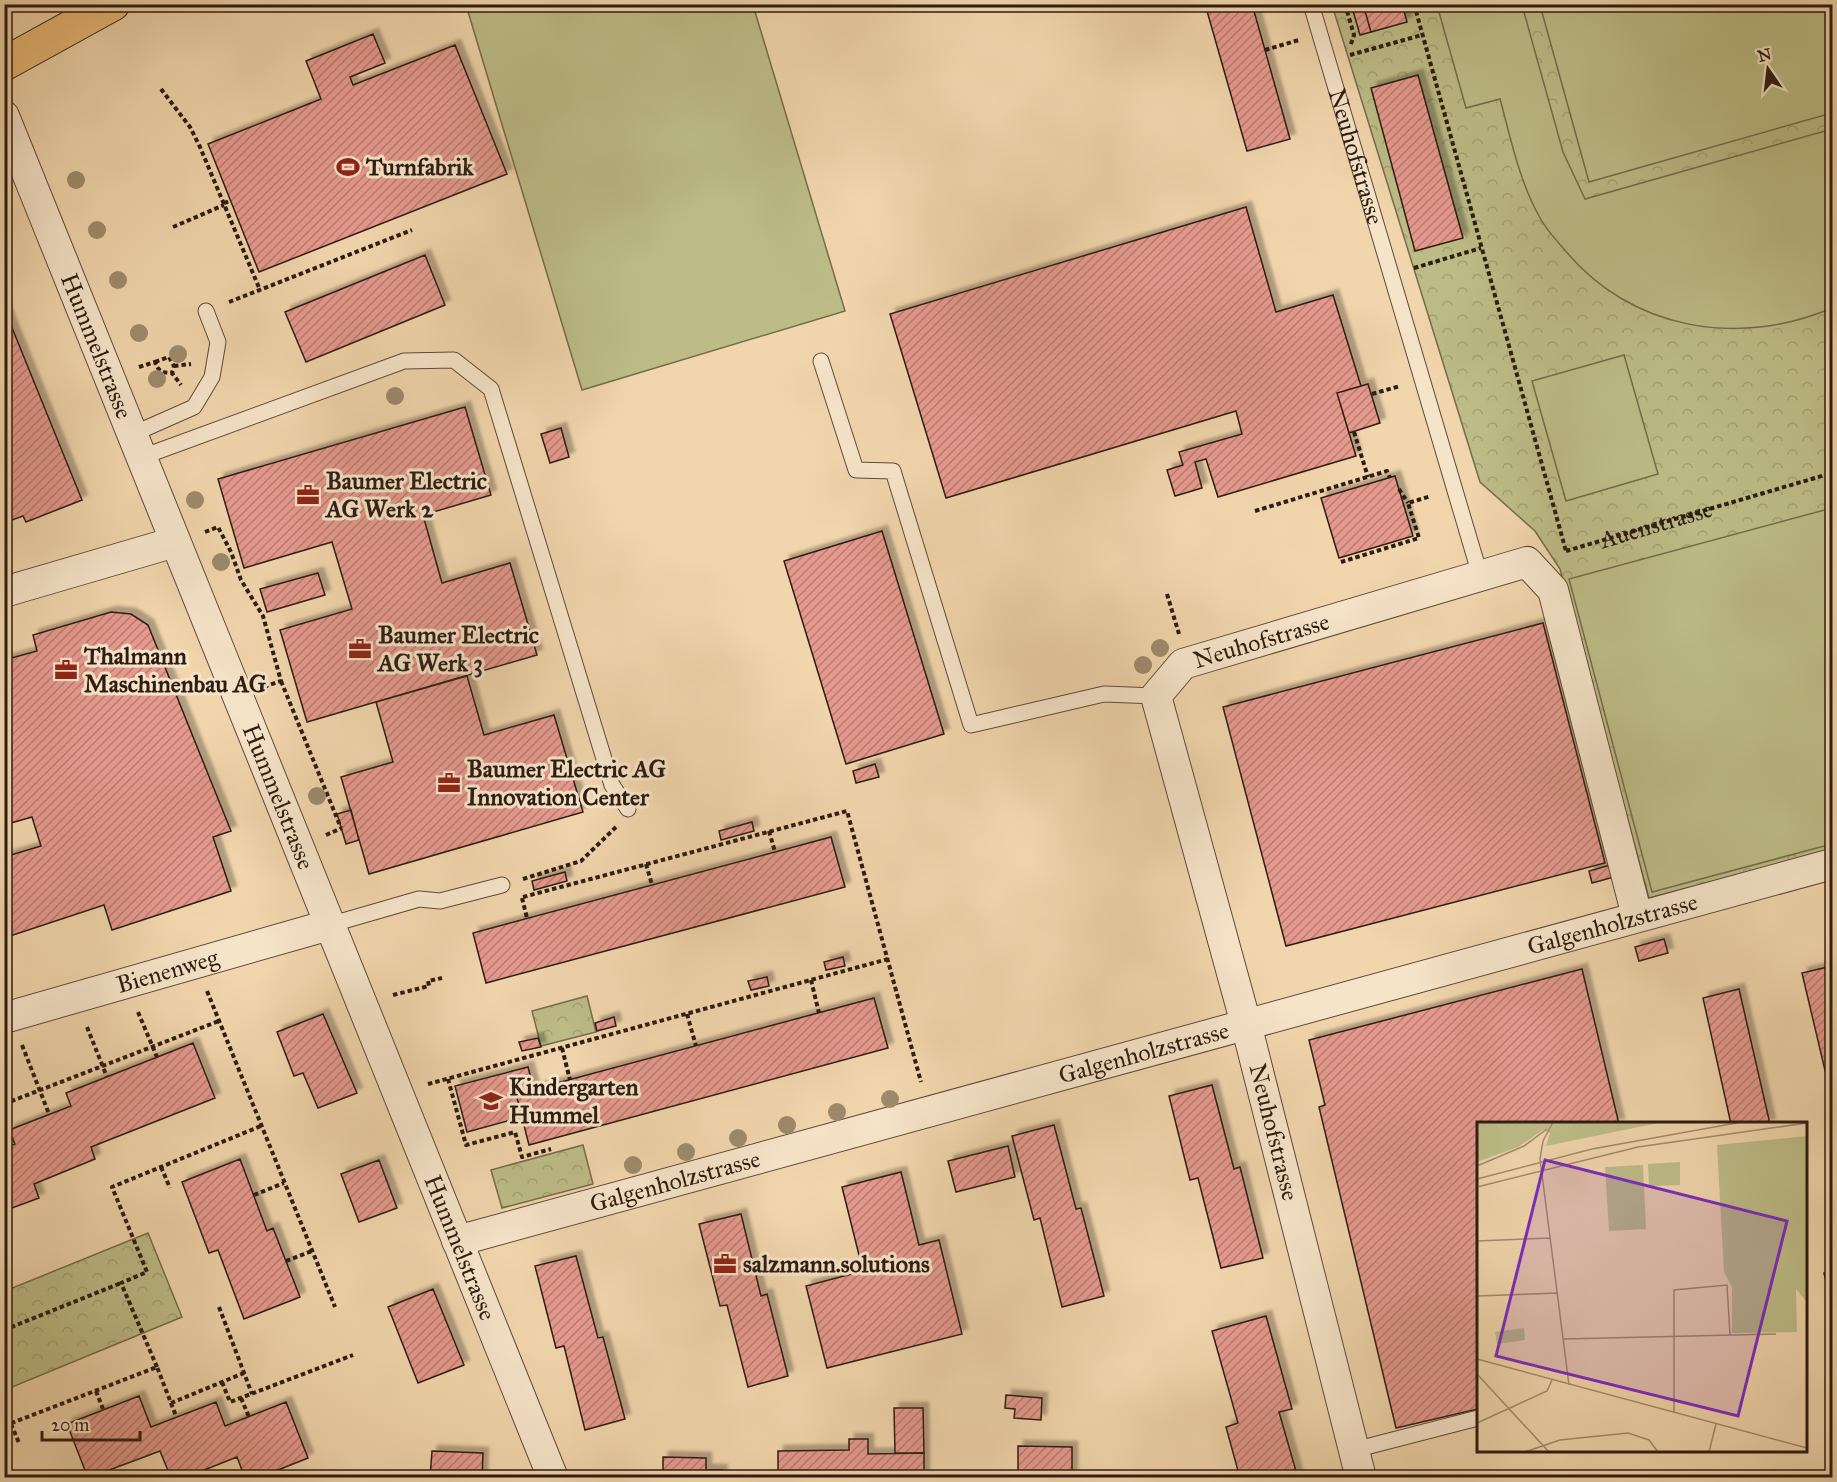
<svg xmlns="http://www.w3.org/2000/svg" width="1837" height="1482" font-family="'IM FELL Great Primer',serif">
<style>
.park{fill:url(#park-crowns);stroke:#756c4c;stroke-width:1.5}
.garden{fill:#bdbc87;stroke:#756c4c;stroke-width:1.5}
.building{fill:url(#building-hatch);stroke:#2d1c12;stroke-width:1.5;filter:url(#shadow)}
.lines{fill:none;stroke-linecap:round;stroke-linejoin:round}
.service-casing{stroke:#5e4a38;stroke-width:17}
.minor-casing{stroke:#5e4a38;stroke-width:32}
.motorway-casing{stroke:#2d1c12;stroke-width:35}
.path{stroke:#2d1c12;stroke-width:4;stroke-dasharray:4.5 3;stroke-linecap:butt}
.service{stroke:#f6e4c9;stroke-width:15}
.minor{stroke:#f6e4c9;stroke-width:30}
.motorway{stroke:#e8ba76;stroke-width:33}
.tree{fill:#9d8a6b}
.labels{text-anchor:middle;stroke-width:6;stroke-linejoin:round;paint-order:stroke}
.street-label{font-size:24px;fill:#2d1c12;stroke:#f6e4c9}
.poi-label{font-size:24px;font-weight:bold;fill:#2d1c12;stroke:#f6e4c9;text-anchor:start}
.inset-road{fill:none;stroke:#a38b6e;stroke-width:1.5}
.view{fill:#7b2cbf;fill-opacity:0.15;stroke:#7b2cbf;stroke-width:3}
.inset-edge{fill:none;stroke:#2d1c12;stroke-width:3}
</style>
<defs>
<pattern id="park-crowns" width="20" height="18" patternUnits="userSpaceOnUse" patternTransform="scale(1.5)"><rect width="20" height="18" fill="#bdbc87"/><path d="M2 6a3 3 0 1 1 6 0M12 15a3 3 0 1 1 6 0" fill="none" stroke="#a3a174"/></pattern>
<pattern id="building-hatch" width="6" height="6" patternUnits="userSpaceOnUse" patternTransform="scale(1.5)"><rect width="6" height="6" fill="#e5998d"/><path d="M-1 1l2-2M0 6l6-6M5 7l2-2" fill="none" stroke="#ba7c72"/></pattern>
<filter id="shadow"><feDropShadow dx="5.5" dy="-5.5" stdDeviation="1.5" flood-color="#0004"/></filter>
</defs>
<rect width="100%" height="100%" fill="#f1d5ac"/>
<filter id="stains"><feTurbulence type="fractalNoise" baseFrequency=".00333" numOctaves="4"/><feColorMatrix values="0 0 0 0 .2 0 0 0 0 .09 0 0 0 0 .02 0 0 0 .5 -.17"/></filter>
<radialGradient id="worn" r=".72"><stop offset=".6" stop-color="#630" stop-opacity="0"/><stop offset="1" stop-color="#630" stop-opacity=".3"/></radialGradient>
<path class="park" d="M1332 5H1832V850L1649 898 1560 569 1535 531 1480 482Z
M587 996 596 1032 541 1046 532 1011Z
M583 1145 593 1184 502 1208 491 1170Z
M148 1233 182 1317 5 1390V1291Z"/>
<path class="garden" d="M466 5H753L845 311 582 390Z
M1437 5H1522L1563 152 1585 199 1832 129V308C1738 348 1630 330 1564 249 1555 239 1545 228 1539 216 1519 180 1511 139 1500 99L1466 108Z
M1540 5H1832V113L1589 182Z
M1624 355 1658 474 1566 501 1532 381Z
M1832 508V844L1652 892 1569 579Z"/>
<path class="building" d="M1205 4H1252L1290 139 1247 151Z
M1351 4H1363L1371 32 1360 35Z
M1363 4H1402L1407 22 1371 32Z
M373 34 385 63 350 77 353 85 455 45 507 174 259 272 208 144 321 99 306 61Z
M1418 75 1463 238 1415 251 1371 88Z
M1246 207 1276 312 1333 295 1361 386 1337 393 1356 456 1218 497 1206 459 1195 462 1202 488 1175 496 1167 470 1183 465 1179 452 1242 434 1236 411 946 498 890 314Z
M425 255 445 305 306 362 285 312Z
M4 308 82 500 26 522 23 516 4 523Z
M1368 384 1380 423 1349 433 1337 393Z
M465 407 491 495 423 515 442 583 510 563 537 655 307 722 280 630 352 609 332 542 244 568 218 479Z
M561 428 569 457 550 463 541 434Z
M1395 476 1413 536 1339 558 1321 498Z
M882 531 944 734 846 764 784 561Z
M318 573 325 595 267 612 260 589Z
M111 612 131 614 148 625 231 831 213 837 231 891 112 930 104 905 4 938V857L41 846 32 817 4 825V660L37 651 33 635Z
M1543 623 1605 863 1286 946 1223 707Z
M467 676 484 735 554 715 583 812 369 874 341 777 393 762 376 702Z
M875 764 879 777 856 783 853 771Z
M351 810 359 840 346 844 337 814Z
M752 822 754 831 721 840 719 831Z
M831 837 845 887 486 983 473 933Z
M1610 865 1614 877 1592 883 1589 871Z
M565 872 567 881 534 890 532 881Z
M1664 939 1668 953 1639 961 1635 947Z
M843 957 845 966 826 970 824 962Z
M1832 966V1100L1802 973Z
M1582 969 1619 1124H1478V1409L1396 1428 1319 1107 1325 1105 1309 1040Z
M767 977 769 986 751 990 748 981Z
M1739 989 1770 1124H1731L1703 998Z
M874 998 888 1048 529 1145 516 1094Z
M323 1014 357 1093 318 1108 303 1073 294 1076 277 1032Z
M614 1017 616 1026 597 1031 595 1023Z
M538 1038 541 1047 522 1051 519 1042Z
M193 1043 215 1098 91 1147 95 1159 34 1184 39 1198 4 1211V1148L15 1144 9 1130 71 1106 66 1093Z
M528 1067 534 1089 516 1094 522 1117 467 1132 455 1086Z
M1212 1085 1234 1169 1240 1167 1263 1258 1221 1268 1198 1178 1190 1180 1169 1096Z
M1054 1125 1076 1209 1081 1208 1104 1296 1062 1307 1040 1218 1034 1220 1012 1136Z
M1008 1146 1015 1177 956 1192 948 1161Z
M240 1159 267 1231 273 1228 300 1297 244 1319 218 1250 209 1253 182 1182Z
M379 1160 397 1208 359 1222 341 1174Z
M1832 1163V1185L1828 1164Z
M901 1172 919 1245 939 1240 962 1334 827 1368 806 1286 863 1271 842 1187Z
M741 1214 761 1296 767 1294 788 1376 748 1387 727 1305 720 1306 699 1224Z
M576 1256 598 1338 603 1337 625 1419 585 1430 564 1346 556 1348 535 1266Z
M1832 1271V1308L1824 1273Z
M433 1289 464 1365 418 1383 388 1307Z
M1266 1316 1292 1409 1279 1412 1298 1478H1240L1226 1427 1238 1423 1212 1331Z
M1006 1395 1042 1398 1041 1420 1014 1418 1015 1409 1005 1408Z
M139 1396 151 1427 216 1402 225 1426 286 1402 308 1458 258 1478H245L237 1457 184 1478H171L160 1451 88 1478 67 1424Z
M894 1408H923L924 1453H895Z
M849 1439H868V1454L924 1453V1478H778V1451L849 1450Z
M1018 1446 1072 1447V1478H1018Z
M432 1451 483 1453 482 1478H430Z
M663 1457 706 1458V1470H722L721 1478H663Z"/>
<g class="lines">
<g class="service-casing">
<g id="service">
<path id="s2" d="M1311 4 1480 575"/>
<path d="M821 361 856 470 893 471 971 725 1104 694 1156 696"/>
<path d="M133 434 194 407 212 377 218 342 206 311"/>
<path d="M142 457 404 361 454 360 491 389 612 785 628 809"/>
<path d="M329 925 419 899 440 901 502 885"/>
<path d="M1354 1450 1478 1418"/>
</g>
</g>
<g class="minor-casing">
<g id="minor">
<path id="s3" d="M4 116 553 1478"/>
<path d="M4 592 175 542"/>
<path id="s4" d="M4 1018 329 925"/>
<path id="s5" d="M457 1241 1832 864"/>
<path id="s6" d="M1361 1478 1246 1024 1156 696 1183 664 1527 562 1553 590 1637 916"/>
</g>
</g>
<g class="motorway-casing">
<path id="motorway" d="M4 64 113 4"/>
</g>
<g class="path">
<path d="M1345 4 1354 35 1350 47"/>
<path d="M1414 4 1566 551"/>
<path d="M1265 50 1299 40"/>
<path d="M1350 55 1422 35"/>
<path d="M161 89 190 127 200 147 260 290"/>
<path d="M224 203 230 201"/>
<path d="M173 227 224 205"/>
<path d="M1414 268 1481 248"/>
<path d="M229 302 412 230"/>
<path d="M155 362 169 357 174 366 172 373"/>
<path d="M174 366 191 364"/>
<path d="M139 367 155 362C158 371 162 373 172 373L181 385"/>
<path d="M1372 394 1400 386"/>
<path d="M1354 432 1368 477"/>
<path d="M1399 489 1408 503"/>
<path d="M1255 511 1387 471 1390 478"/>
<path d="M205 532 218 527 231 552 241 580 263 616 281 681 266 686"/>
<path id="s1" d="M1566 551 1832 473"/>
<path d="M1341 562 1419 538 1408 503 1431 496"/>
<path d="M1167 594 1179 634"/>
<path d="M281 681 341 828"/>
<path d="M769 831 775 852"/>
<path d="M326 835 342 828"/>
<path d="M646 864 652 885"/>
<path d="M523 879 581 861 616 827"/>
<path d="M523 897 847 811 921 1082"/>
<path d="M522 898 527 918"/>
<path d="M811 980 819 1013"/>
<path d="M207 991 335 1307"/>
<path d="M393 995 429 986 428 981 442 978"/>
<path d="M138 1012 157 1057"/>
<path d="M687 1014 696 1046"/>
<path d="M87 1027 107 1077"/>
<path d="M22 1045 49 1114"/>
<path d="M562 1048 570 1080"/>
<path d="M448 1079 466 1145 515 1132 522 1157 551 1149"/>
<path d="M428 1084 888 959"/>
<path d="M4 1104 219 1021"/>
<path d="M161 1167 170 1188"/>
<path d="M254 1195 284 1183"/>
<path d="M286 1261 312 1251"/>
<path d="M219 1307 252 1394"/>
<path d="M4 1330 121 1283"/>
<path d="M157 1367 121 1283 147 1272 112 1187 261 1126"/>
<path d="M222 1382 230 1402 353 1355"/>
<path d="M96 1391 103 1409"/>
<path d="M241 1398 249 1417"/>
<path d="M171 1403 176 1416"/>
<path d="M11 1424 19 1443"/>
<path d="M4 1426 157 1367 171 1403 244 1373"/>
</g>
<use href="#service" class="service"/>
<use href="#minor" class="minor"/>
<use href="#motorway" class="motorway"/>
</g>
<g class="tree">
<circle cx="76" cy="180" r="9"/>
<circle cx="97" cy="230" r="9"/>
<circle cx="118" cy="280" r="9"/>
<circle cx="139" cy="333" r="9"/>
<circle cx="178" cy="354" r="9"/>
<circle cx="157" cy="379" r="9"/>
<circle cx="395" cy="396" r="9"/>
<circle cx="195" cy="500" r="9"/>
<circle cx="221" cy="562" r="9"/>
<circle cx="1160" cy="648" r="9"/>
<circle cx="1143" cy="665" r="9"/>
<circle cx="317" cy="796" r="9"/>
<circle cx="890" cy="1099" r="9"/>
<circle cx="837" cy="1112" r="9"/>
<circle cx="787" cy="1125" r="9"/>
<circle cx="738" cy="1138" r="9"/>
<circle cx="686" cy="1152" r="9"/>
<circle cx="633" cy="1165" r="9"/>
</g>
<defs>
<g id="stadium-bare" transform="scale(1.8)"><path d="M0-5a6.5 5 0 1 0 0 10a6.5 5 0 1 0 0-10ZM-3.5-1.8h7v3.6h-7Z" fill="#8f2418" stroke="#f6e4c9" stroke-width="2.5" paint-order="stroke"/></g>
<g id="office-bare" transform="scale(1.8)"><path d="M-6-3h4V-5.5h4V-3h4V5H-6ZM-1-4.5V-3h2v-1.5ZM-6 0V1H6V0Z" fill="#8f2418" stroke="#f6e4c9" stroke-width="2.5" paint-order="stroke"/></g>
<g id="school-bare" transform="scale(1.8)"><path d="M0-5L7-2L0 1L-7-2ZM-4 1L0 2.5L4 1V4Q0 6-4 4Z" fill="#8f2418" stroke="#f6e4c9" stroke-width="2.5" paint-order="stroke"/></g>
</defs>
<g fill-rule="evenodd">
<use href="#stadium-bare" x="348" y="167"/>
<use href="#office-bare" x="308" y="495"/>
<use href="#office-bare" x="360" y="649"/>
<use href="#office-bare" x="66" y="670"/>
<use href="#office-bare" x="449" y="783"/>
<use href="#school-bare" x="491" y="1101"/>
<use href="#office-bare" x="725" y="1264"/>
</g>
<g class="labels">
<g class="street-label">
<text dy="8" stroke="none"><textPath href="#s2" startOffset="159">Neuhofstrasse</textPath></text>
<text dy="8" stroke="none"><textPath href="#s3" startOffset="248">Hummelstrasse</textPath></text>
<text dy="8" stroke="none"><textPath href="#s1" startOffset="94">Auenstrasse</textPath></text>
<text dy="8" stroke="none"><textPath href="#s6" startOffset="932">Neuhofstrasse</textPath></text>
<text dy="8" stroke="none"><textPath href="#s3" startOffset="734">Hummelstrasse</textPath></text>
<text dy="8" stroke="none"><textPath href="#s5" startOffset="1198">Galgenholzstrasse</textPath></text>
<text dy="8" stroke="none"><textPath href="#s4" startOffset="170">Bienenweg</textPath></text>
<text dy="8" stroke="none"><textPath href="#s5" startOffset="712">Galgenholzstrasse</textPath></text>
<text transform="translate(1274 1132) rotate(76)" y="8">Neuhofstrasse</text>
<text dy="8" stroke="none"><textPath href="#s5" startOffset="226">Galgenholzstrasse</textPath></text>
<text dy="8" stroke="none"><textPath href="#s3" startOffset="1220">Hummelstrasse</textPath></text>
</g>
<g class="poi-label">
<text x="366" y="175">Turnfabrik</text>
<text x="326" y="489">Baumer Electric<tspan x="326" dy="28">AG Werk 2</tspan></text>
<text x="378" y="643">Baumer Electric<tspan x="378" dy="28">AG Werk 3</tspan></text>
<text x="84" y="664">Thalmann<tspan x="84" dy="28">Maschinenbau AG</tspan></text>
<text x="467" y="777">Baumer Electric AG<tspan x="467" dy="28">Innovation Center</tspan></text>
<text x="509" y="1095">Kindergarten<tspan x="509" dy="28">Hummel</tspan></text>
<text x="743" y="1272">salzmann.solutions</text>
</g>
</g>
<g transform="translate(1477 1122)">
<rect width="330" height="330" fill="#f1d5ac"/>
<path d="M0 0H186L69 24 73 11 66 8 41 25 0 40Z" fill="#bdbc87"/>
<path d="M330 14V180L319 167 320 210 255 211V165L247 150 240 23ZM47 206 48 218 20 222 18 210Z" fill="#bdbc87"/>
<path d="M296 23 311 30 320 44 323 113 311 134 291 140 275 134 265 121 262 101H257L256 62 261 61 260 35 282 24ZM292 34 306 35 314 46 316 115 270 117 268 45 272 39H289L277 44 305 43V40L292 41 301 39V36ZM203 40V63L172 64 171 42ZM166 43 169 107 132 109 128 45ZM313 46 315 113 271 115 269 48ZM256 147a8 8 0 1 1 16 0a8 8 0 1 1-16 0ZM319 165V209L256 210 255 166Z" fill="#bdbc87" fill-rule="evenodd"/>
<path class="inset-road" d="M76 0 66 19 63 37 92 263M0 44 47 24 70 7M0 57 115 27 265 0M0 65 161 25 330 1M0 119 73 116M0 174 81 171M87 217 299 212M0 237 330 326M0 252 72 330M197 291V168L250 163 253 213M0 301 70 269 75 258M48 330 83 318 151 311 172 318 181 330M232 330 239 302"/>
<path class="view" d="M68 38 310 99 261 294 19 234Z"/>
<rect width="330" height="330" class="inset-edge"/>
</g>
<rect width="1837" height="1482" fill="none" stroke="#f1d5ac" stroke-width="24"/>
<rect x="6" y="6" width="1825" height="1470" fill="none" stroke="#2d1c12" stroke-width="3"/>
<rect x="12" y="12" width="1813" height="1458" fill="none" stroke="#2d1c12" stroke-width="1.5"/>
<g transform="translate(1768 69) rotate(346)" stroke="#f6e4c9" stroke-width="4.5" paint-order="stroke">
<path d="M0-4.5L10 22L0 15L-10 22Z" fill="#2d1c12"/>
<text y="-9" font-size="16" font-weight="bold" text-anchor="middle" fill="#2d1c12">N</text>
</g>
<path d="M42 1431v9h98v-9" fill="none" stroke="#2d1c12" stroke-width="3"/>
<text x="51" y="1431" font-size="18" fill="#2d1c12" stroke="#f6e4c9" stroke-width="4.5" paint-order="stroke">20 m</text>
<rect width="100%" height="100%" filter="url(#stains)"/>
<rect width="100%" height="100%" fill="url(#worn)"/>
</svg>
